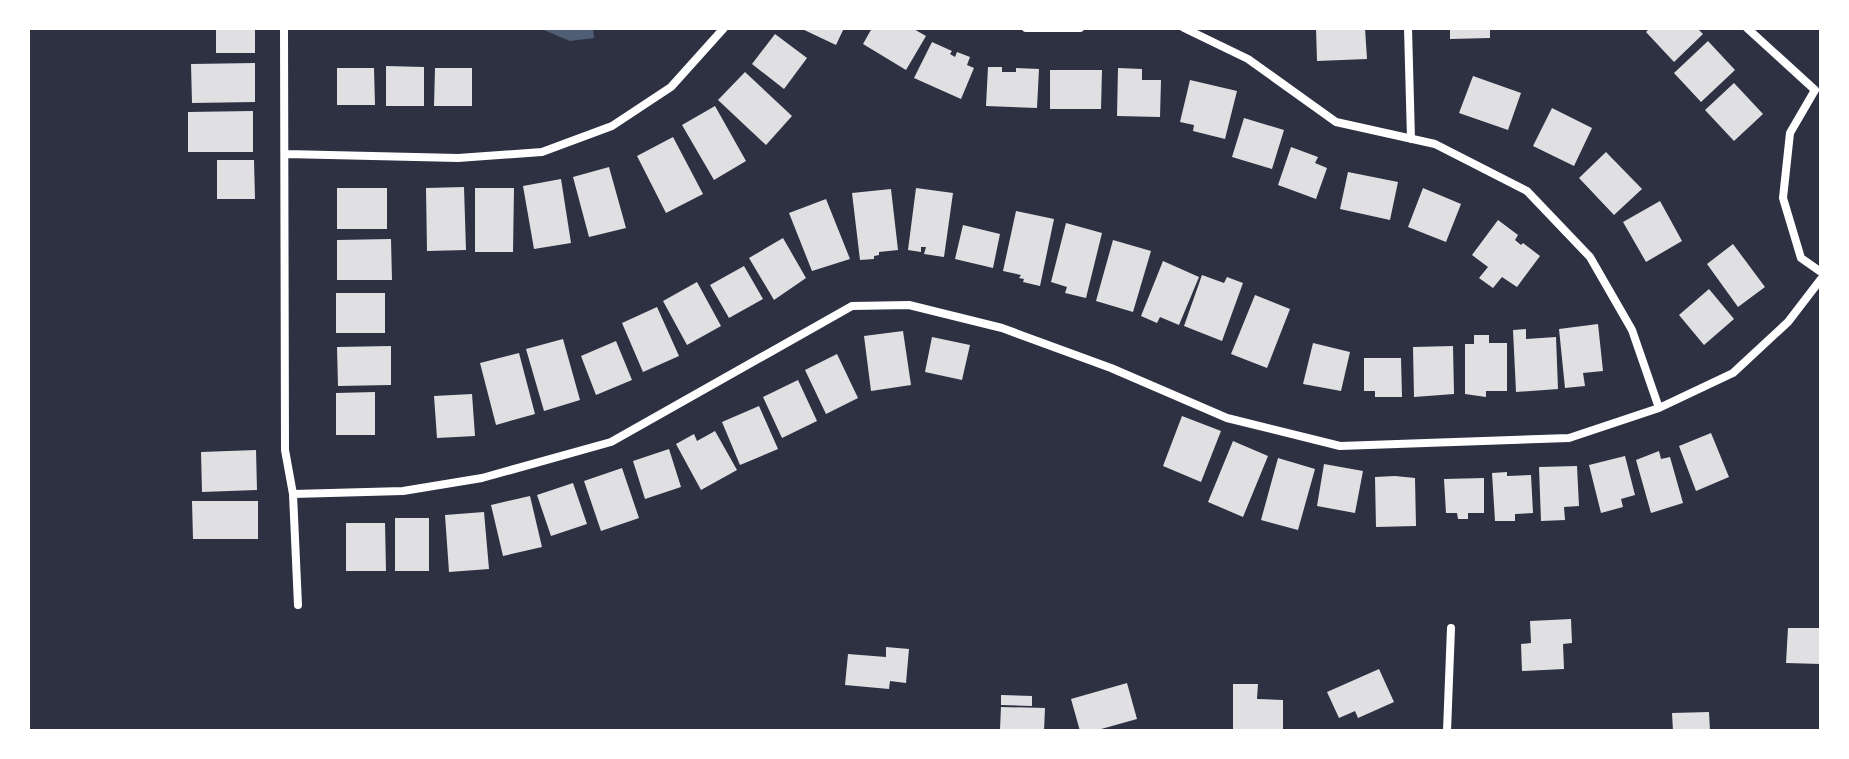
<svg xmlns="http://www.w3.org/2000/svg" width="1849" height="759" font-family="'Fira Sans Condensed',sans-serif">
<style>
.water{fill:#4f5d75}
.building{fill:#e0e0e3}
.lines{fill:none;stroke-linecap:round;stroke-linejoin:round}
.minor{stroke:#fff;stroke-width:8}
</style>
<rect width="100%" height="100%" fill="#2d3142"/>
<path class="water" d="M539 28H593L594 38 570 41Z"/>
<path class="building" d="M216 28H255V53H216Z
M800 28H844L836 45Z
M872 28H912L926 36 906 70 863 44Z
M1316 28H1365L1367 59 1317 61Z
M1450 28H1490V38L1450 39Z
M1650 28H1697L1703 34 1674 62 1646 32Z
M775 34 807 58 784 89 752 64Z
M1708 41 1735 70 1701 102 1674 73Z
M932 42 952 51 950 54 955 57 957 52 970 57 967 65 974 68 961 99 914 78Z
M255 63V102L192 103 191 64Z
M386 66 424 67V106H386Z
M988 67H1002V72H1016V68L1039 69 1037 108 986 106Z
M337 68H374L375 105H337Z
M435 68H472V106H434Z
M1118 68 1142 69V80H1161L1160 117 1117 116Z
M1050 70H1102L1101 109H1050Z
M745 72 792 116 766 145 718 100Z
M1473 76 1521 93 1508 130 1459 113Z
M1190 80 1237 91 1225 139 1193 131 1194 125 1180 122Z
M1734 83 1763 114 1734 141 1705 110Z
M715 106 746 161 714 180 682 125Z
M1552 108 1592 128 1574 166 1533 146Z
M253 111V152H188V112Z
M1244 118 1284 130 1272 169 1232 157Z
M673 137 703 194 666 213 637 156Z
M1291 147 1318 157 1315 163 1327 168 1316 199 1278 185Z
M1606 152 1642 189 1614 215 1579 178Z
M217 160H254L255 199H217Z
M609 167 626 228 589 237 573 177Z
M1348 172 1398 182 1390 220 1340 209Z
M561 179 571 243 534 249 523 186Z
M464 187 466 250 427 251 426 188Z
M337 188H387V229H337Z
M475 188H514L513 252H475Z
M916 188 953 193 944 257 924 254 926 247H921V252L908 250Z
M1423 188 1461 204 1446 242 1408 227Z
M891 189 898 250 879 252V255L874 256V259L860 260 852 193Z
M826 199 850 259 812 271 789 213Z
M1660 201 1682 241 1646 262 1623 222Z
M1016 211 1054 219 1040 286 1023 282 1024 279 1019 278 1021 275 1003 271Z
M1498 220 1518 235 1515 240 1521 245 1523 243 1540 256 1517 287 1502 277 1493 288 1479 278 1488 267 1472 255Z
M1066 223 1102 233 1086 298 1065 293 1067 287 1051 282Z
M963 225 1000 234 993 268 955 259Z
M783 238 806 278 774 300 749 258Z
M391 239 392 280H337V240Z
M1113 240 1151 251 1133 312 1096 301Z
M1733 244 1765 287 1738 307 1707 264Z
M1163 261 1199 277 1179 325 1160 317 1157 323 1141 316Z
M744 266 763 299 729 318 710 285Z
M1202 275 1224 283 1227 277 1243 283 1222 341 1184 326Z
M697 282 721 326 687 345 663 301Z
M1709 289 1734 319 1704 345 1679 315Z
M336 293H385V333H336Z
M1255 295 1290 309 1267 368 1231 354Z
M657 307 679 356 643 372 622 323Z
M1598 324 1603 371 1583 373 1585 386 1565 388 1559 329Z
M1526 329V339L1556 337 1558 389 1516 392 1513 330Z
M903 331 911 385 871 391 864 336Z
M1474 335H1489V343H1507V391H1486V397L1465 394V344H1474Z
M932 337 970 345 962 380 925 372Z
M563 339 580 400 544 411 526 349Z
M616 341 632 380 596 395 581 356Z
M1313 343 1350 352 1341 391 1303 384Z
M391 346V385L338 386 337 347Z
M1453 346 1454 394 1414 397 1413 347Z
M519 353 535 414 496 425 480 363Z
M837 354 858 398 826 414 805 370Z
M1364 358H1401L1402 397H1375V391H1364Z
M798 380 817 421 782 438 763 397Z
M375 392V435H336V393Z
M472 394 475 436 437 438 434 396Z
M759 406 778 449 740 465 722 422Z
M1182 416 1221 431 1201 482 1163 466Z
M715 431 737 470 701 490 676 444 694 434 697 441Z
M1711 433 1729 477 1696 491 1679 446Z
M1233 441 1268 456 1243 517 1208 502Z
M669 449 681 487 645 499 633 461Z
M256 450 257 490 202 492 201 452Z
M1659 451 1661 459 1670 457 1683 503 1651 513 1636 460Z
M1625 456 1635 495 1621 499 1623 507 1601 513 1589 465Z
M1278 458 1315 469 1298 530 1261 520Z
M1324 464 1363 471 1355 513 1317 506Z
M1577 466 1579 506 1564 507 1565 520 1541 521 1539 467Z
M622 468 639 518 601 531 584 481Z
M1507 472V476L1531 475 1533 513 1515 514V521H1495L1492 473Z
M1395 476 1415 478 1416 526 1376 527 1375 477Z
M1484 478V513H1468V519H1458L1457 513H1446L1444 479Z
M573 483 587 524 551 536 537 495Z
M530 496 542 547 503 556 491 505Z
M192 501H258V539H193Z
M484 512 489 569 449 572 445 515Z
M395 518H429V571H395Z
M346 523H385L386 571H346Z
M1571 619 1572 643 1563 644 1564 669 1522 671 1521 644 1531 643 1530 621Z
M1788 628H1821V664L1786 663Z
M886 647 909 649 906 683 890 681 889 689 845 685 848 654 886 657Z
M1379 669 1394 702 1358 718 1355 711 1339 718 1327 692Z
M1127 683 1137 719 1094 731H1080L1071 699Z
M1233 684H1258L1257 699 1283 700V731H1233Z
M1001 695 1032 696V706L1001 705Z
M1001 707 1045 708 1044 731 1000 729Z
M1709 712 1710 731H1673L1672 713Z"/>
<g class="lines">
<path class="minor" d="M284 28 285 450 293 494 403 491 482 478 611 442 852 306 909 305 1002 328 1111 368 1227 418 1340 446 1569 438 1659 408 1733 373 1788 322 1821 279
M1026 28H1080
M1184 28 1248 59 1336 122 1435 144 1527 191 1590 257 1632 330 1659 408
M1408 28 1411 139
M1747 28 1815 90
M1815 90 1790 133 1783 198 1801 258 1821 272
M286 154 458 158 542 152 612 126 671 87 724 28
M293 494 298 605
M1447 731 1451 628"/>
</g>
<rect width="1849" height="759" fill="none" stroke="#ffffff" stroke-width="60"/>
</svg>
